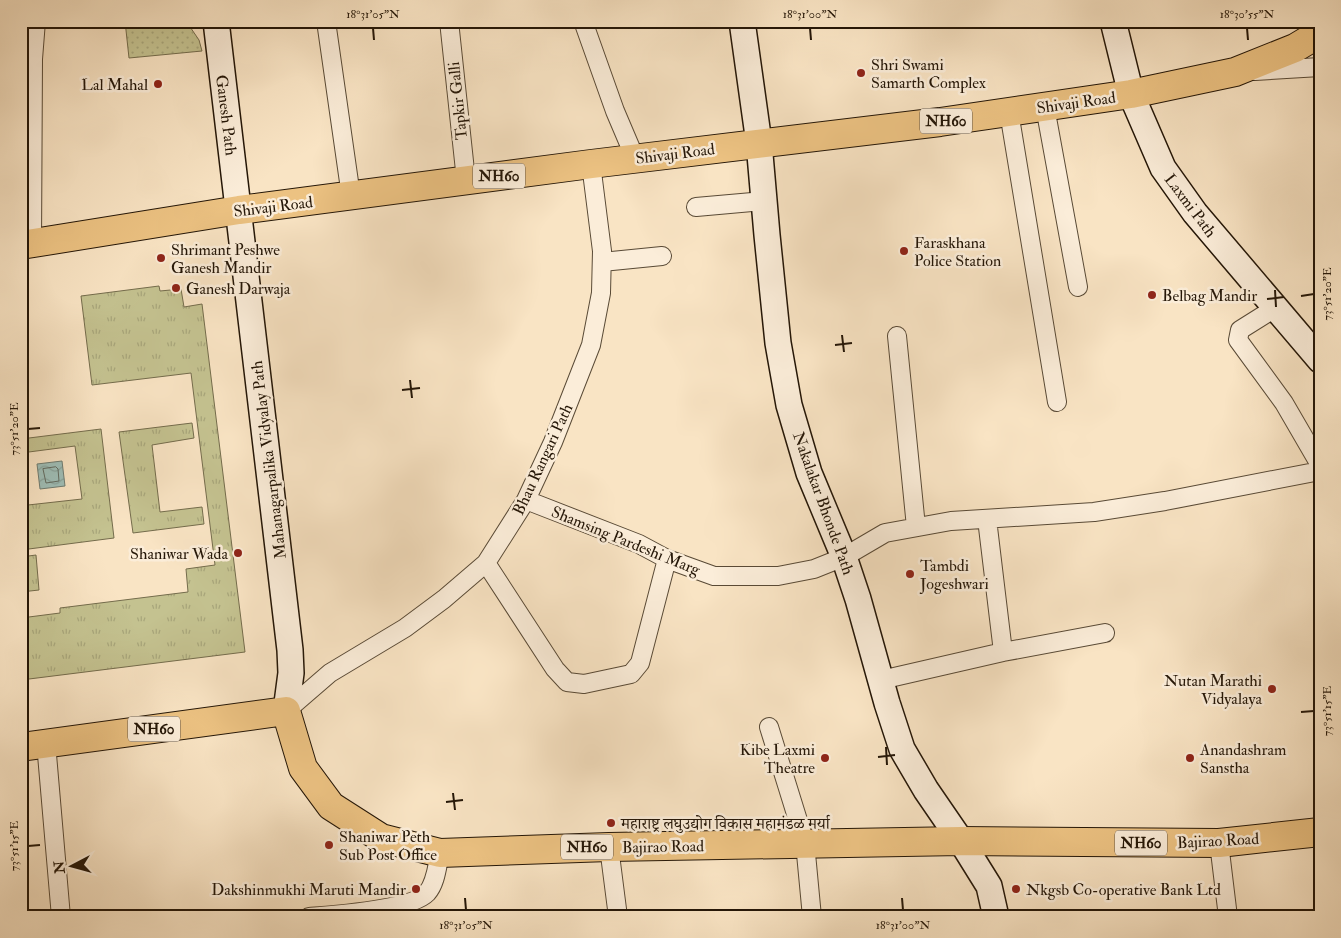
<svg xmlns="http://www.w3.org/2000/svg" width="1341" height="938" font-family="'IM FELL Double Pica','Noto Serif Devanagari',serif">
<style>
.grass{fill:url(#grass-tufts);stroke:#746c4c}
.park{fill:url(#park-dots);stroke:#746c4c}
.water{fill:url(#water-waves);stroke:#6d7b71}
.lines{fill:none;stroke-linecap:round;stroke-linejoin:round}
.shore{stroke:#616a5f;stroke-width:1}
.street-casing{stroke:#594a36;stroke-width:20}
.secondary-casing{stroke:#241607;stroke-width:28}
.highway-casing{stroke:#241607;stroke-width:30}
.street{stroke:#fbedd9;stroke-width:18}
.secondary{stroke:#fbedd9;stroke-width:25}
.highway{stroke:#ecc282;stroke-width:28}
.ticks{fill:none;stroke:#241607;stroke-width:2}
.poi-dot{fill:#8f2418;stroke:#fbedd9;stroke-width:2}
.labels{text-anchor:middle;stroke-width:5;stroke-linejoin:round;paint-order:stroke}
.shield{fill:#fbedd9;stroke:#645646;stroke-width:1}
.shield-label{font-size:15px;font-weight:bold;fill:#241607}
.poi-label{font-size:16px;fill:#241607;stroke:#fbedd9;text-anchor:start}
.street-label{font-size:16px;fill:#241607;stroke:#fbedd9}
.neatline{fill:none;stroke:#241607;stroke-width:2}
.ticks-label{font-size:12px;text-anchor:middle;fill:#241607}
</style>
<defs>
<pattern id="grass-tufts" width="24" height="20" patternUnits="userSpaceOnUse" patternTransform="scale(1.25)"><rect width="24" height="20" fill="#c4c290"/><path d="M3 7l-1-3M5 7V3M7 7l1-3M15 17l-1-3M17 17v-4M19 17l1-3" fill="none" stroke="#a8a67b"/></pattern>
<pattern id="park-dots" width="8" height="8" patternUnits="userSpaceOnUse" patternTransform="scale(1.25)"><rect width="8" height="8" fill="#c4c290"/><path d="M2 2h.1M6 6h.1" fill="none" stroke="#a8a67b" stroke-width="1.8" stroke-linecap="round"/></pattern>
<pattern id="water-waves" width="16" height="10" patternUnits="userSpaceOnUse" patternTransform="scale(1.25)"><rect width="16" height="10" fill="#9ebeb7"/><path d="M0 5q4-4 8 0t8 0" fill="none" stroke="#88a39c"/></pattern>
</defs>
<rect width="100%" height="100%" fill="#f9e4c4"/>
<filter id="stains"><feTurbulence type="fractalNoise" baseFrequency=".004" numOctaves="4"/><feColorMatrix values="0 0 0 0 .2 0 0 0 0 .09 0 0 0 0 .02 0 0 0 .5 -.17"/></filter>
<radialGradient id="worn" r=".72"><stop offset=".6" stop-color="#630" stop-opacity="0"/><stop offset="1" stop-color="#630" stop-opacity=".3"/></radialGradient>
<path class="grass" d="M159 286 160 291 181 289 184 307 202 304 245 652 21 680V618L60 613V608L188 592 186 569 215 565 191 373 92 385 81 296Z
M192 423 194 438 152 445 160 512 202 507 204 524 133 533 119 432Z
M101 429 114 538 21 550V453L28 505 82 499 75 446 21 453V439Z
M36 555 39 590 21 592V582L28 577V573L21 564V557Z"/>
<path class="park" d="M125 21H186L199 40 202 51 129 58Z"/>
<path class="water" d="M62 461 65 486 40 489 37 464Z"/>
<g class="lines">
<path class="shore" d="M56 467 58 469 59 481 46 483 43 469Z"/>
<g class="street-casing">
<path id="street" d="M326 21 351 196
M449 21 466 180
M583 21 615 111 635 158
M1255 71 1320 67
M1045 107 1078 287
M1009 112 1057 402
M696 207 764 201
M32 243 33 59 36 21
M602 262 662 256
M1275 308 1240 330 1238 340 1284 403 1320 465
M897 336 916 527
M526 500 639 544 667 559 714 576H778L814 569 844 557 885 533 951 521 1094 512 1165 501 1320 471
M987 519 1003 652
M486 563 555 669 567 682 584 684 631 674 640 663 667 559
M881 680 1003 652 1105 633
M286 711 330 673 405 628 444 599 486 563 526 500 553 442 591 345 601 293 602 251 591 164
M769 727 805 843 812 917
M46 743 61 917
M1219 843 1228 917
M609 847 618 917
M309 917C333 915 411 910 427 893 436 883 437 866 440 853"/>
</g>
<g class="secondary-casing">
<path id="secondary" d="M216 21 290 650 291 673 286 711
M742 21 759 143 767 235 778 343 789 405 809 473 844 557 858 599 887 703 902 749 926 790 961 841 989 886 996 917
M1113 21 1131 94 1163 168 1195 213 1320 360"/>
</g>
<g class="highway-casing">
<path id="highway" d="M21 245 239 210 591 164 940 122 1131 94 1235 72 1295 48 1320 33
M21 747 286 711 303 768 331 806 381 838 440 853 609 847 961 841 1219 843 1320 832"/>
</g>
<use href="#street" class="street"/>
<use href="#secondary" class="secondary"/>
<use href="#highway" class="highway"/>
</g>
<path class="ticks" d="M373 28 374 40M810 28 811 40M1247 28 1248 40M1275 290 1276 307M1301 296 1314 294M1267 299 1284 297M842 335 844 352M835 345 852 343M410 380 412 398M402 390 420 388M28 429 40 428M1301 712 1314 711M886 747 887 765M878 757 895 755M453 793 455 810M446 802 463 800M28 846 40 845M465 898 466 910M902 898 903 910"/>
<g class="poi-dot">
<circle cx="861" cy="73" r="5"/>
<circle cx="158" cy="84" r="5"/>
<circle cx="904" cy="251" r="5"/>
<circle cx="161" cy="258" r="5"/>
<circle cx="176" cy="288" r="5"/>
<circle cx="1152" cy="295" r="5"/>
<circle cx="238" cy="553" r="5"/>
<circle cx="910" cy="574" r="5"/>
<circle cx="1272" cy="689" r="5"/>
<circle cx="825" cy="758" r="5"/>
<circle cx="1190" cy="758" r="5"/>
<circle cx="611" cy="823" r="5"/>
<circle cx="329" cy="845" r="5"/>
<circle cx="416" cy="889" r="5"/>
<circle cx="1016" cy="889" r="5"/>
</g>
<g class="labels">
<g class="shield">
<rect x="920" y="108.5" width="52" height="25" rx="4"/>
<rect x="473" y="163.5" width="52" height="25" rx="4"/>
<rect x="128" y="716.5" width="52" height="25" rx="4"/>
<rect x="1115" y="830.5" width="52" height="25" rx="4"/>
<rect x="561" y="834.5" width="52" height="25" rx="4"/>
</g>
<g class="shield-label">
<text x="946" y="126">NH60</text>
<text x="499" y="181">NH60</text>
<text x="154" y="734">NH60</text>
<text x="1141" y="848">NH60</text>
<text x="587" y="852">NH60</text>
</g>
<g class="poi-label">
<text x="871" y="70">Shri Swami<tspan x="871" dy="18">Samarth Complex</tspan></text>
<text x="148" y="90" text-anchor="end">Lal Mahal</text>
<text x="914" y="248">Faraskhana<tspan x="914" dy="18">Police Station</tspan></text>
<text x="171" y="255">Shrimant Peshwe<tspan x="171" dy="18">Ganesh Mandir</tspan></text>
<text x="186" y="294">Ganesh Darwaja</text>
<text x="1162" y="301">Belbag Mandir</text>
<text x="228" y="559" text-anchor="end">Shaniwar Wada</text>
<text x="920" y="571">Tambdi<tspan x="920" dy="18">Jogeshwari</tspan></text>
<text x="1262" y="686" text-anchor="end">Nutan Marathi<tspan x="1262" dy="18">Vidyalaya</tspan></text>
<text x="815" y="755" text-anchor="end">Kibe Laxmi<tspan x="815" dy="18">Theatre</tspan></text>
<text x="1200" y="755">Anandashram<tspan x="1200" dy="18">Sanstha</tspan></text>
<text x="621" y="829">महाराष्ट्र लघुउद्योग विकास महामंडळ मर्या</text>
<text x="339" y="842">Shaniwar Peth<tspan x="339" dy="18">Sub Post Office</tspan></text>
<text x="406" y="895" text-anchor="end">Dakshinmukhi Maruti Mandir</text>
<text x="1026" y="895">Nkgsb Co-operative Bank Ltd</text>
</g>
<g class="street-label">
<text transform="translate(457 101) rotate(-96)" y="6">Tapkir Galli</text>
<text transform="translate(1076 102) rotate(-8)" y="6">Shivaji Road</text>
<text transform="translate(227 115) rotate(83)" y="6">Ganesh Path</text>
<text transform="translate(675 153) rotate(-7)" y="6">Shivaji Road</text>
<text transform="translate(1191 205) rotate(53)" y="6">Laxmi Path</text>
<text transform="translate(273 206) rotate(-7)" y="6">Shivaji Road</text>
<text transform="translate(542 459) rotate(-65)" y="6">Bhau Rangari Path</text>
<text transform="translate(268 460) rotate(-97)" y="6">Mahanagarpalika Vidyalay Path</text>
<text transform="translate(824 503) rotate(70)" y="6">Nakalakar Bhonde Path</text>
<text transform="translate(626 540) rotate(22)" y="6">Shamsing Pardeshi Marg</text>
<text transform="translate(1218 840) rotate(-3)" y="6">Bajirao Road</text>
<text transform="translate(663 846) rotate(-1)" y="6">Bajirao Road</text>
</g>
</g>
<rect width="1341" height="938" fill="none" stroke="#f9e4c4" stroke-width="55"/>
<g transform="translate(72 866) rotate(264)" stroke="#fbedd9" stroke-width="4" paint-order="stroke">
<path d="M0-4L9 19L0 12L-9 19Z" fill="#241607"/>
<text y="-8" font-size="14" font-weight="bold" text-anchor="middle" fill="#241607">N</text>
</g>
<rect x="28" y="28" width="1286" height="882" class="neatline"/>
<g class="ticks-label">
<text x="373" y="18">18°31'05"N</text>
<text x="810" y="18">18°31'00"N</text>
<text x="1247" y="18">18°30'55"N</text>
<text transform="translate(1327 294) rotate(-90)" y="4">73°51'20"E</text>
<text transform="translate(14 429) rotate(-90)" y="4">73°51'20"E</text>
<text transform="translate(1327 711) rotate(-90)" y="4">73°51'15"E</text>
<text transform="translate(14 846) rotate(-90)" y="4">73°51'15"E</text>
<text x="466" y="929">18°31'05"N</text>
<text x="903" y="929">18°31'00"N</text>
</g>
<rect width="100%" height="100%" filter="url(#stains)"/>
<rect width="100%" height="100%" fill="url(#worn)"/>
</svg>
